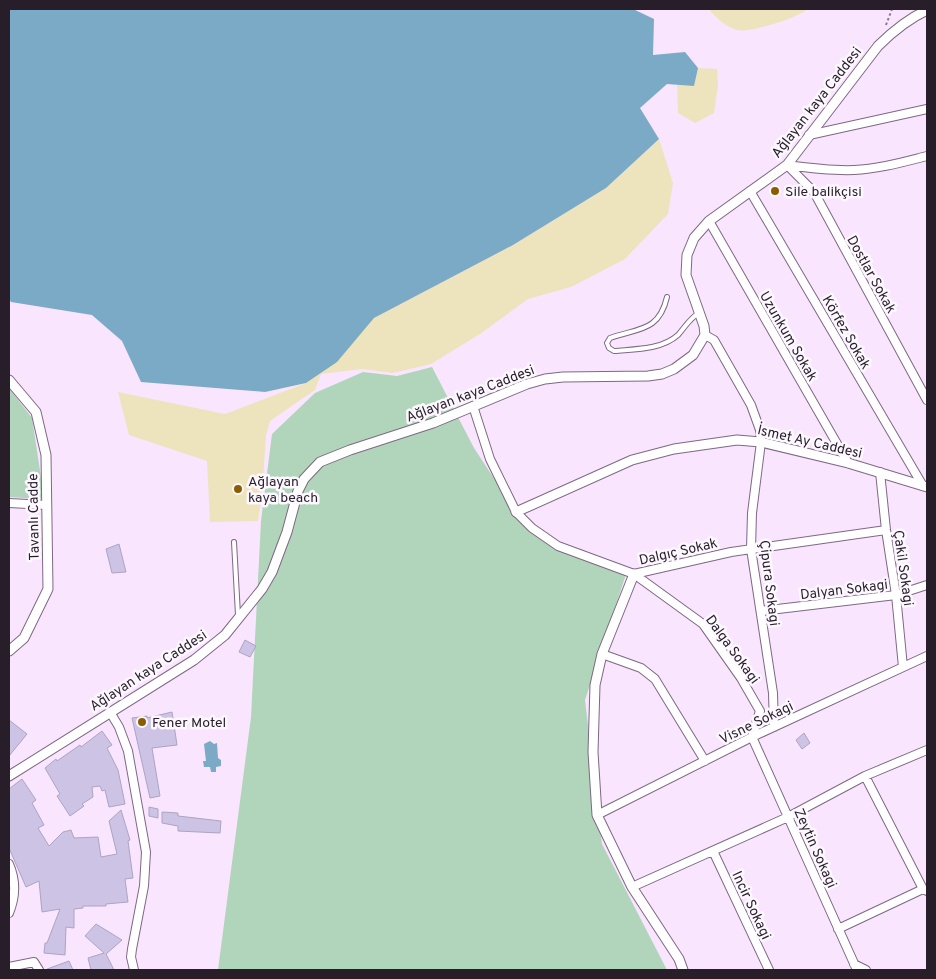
<svg xmlns="http://www.w3.org/2000/svg" width="936" height="979" font-family="Overpass,sans-serif">
<style>
.green{fill:#b1d5ba}
.sand{fill:#ede4be}
.water{fill:#7baac7}
.building{fill:#cdc3e5;stroke:#ada3c4}
.lines{fill:none;stroke-linecap:round;stroke-linejoin:round}
.service-casing{stroke:#7e6883;stroke-width:6}
.minor-casing{stroke:#7e6883;stroke-width:10}
.tertiary-casing{stroke:#7e6883;stroke-width:11}
.path{stroke:#897b8d;stroke-width:2;stroke-dasharray:2.5 2.5;stroke-linecap:butt}
.service{stroke:#fff;stroke-width:4}
.minor{stroke:#fff;stroke-width:8}
.tertiary{stroke:#fff;stroke-width:9}
.poi-dot{fill:#8a5e00;stroke:#fdf8ff;stroke-width:2}
.labels{text-anchor:middle;stroke-width:5;stroke-linejoin:round;paint-order:stroke}
.street-label{font-size:14px;fill:#271e29;stroke:#fdf8ff}
.poi-label{font-size:14px;fill:#271e29;stroke:#fdf8ff;text-anchor:start}
</style>
<rect width="100%" height="100%" fill="#f9e5fe"/>
<path class="green" d="M432 367 474 448 516 512 546 538 627 571 585 700 602 844 667 970H218L251 717 261 521 272 434 315 393 363 372 397 376Z
M9 388 32 418 44 497 40 499 9 497Z"/>
<path class="sand" d="M709 9H807C799 18 749 33 737 30 726 27 715 17 709 9Z
M698 68 717 69 718 85 714 113 695 123 678 113 677 84H694Z
M659 139 673 183 668 214 625 259 571 287 528 299 480 334 431 364 393 373 362 369 321 374 315 390 270 421 266 435 262 496 258 521 210 522 207 461 129 435 118 392 225 414 306 383 374 318 513 245 606 188Z"/>
<path class="water" d="M9 9H633L654 19 653 55 685 52 698 68 694 86 667 84 640 108 659 139 606 188 513 245 374 318 337 362 306 383 265 392 141 382 122 341 92 315 11 302 9 299Z
M210 741 214 744 217 743 218 758 221 760V766L216 767V772H211L210 767H204L203 761H206L204 744Z"/>
<path class="building" d="M119 544 126 572 112 573 106 549Z
M245 640 256 646 250 657 239 652Z
M172 712 177 745 152 748 160 796 150 798 132 718 147 716V718Z
M9 720 27 734 9 756Z
M102 731 112 745 107 748 118 770 125 804 109 807 105 790 102 791 100 786 92 787 93 797 82 804 84 806 70 816 57 796 60 794 45 768 56 759 57 761 80 745 81 747Z
M804 733 810 743 802 749 796 740Z
M22 779 36 800 32 803 44 825 38 828 49 846 63 832 71 830 74 838 98 837 101 857 117 854 109 821 121 810 130 840 128 841 133 878 125 879 128 902 106 904V906H83V908L74 909V928L66 927 65 955 44 953 45 943H47L60 909 42 912 39 881 26 887 9 848V789Z
M149 807 158 809V818L149 816Z
M162 812 178 813V816L221 821 220 833 178 831V826L162 823Z
M96 924 122 940 106 954 114 970H91L88 958 104 953 85 936Z
M69 961 73 970H47V969Z"/>
<g class="lines">
<g class="service-casing">
<path id="service" d="M667 297C659 332 638 328 610 338L607 343 609 348 614 351C635 349 661 350 678 335 685 327 690 318 700 312
M234 542 238 615"/>
</g>
<g class="minor-casing">
<path id="minor" d="M809 135 927 109
M787 165 814 192 927 400
M787 165C809 168 832 171 854 170 879 169 903 162 927 156
M750 191 923 486
M709 221 848 463
M705 335 714 340 751 405 760 430 761 442 752 513 751 549 773 693 774 727
M473 406 490 459 516 512 532 528 558 546 634 574 731 552 886 530
M880 472 886 530 896 595 903 667
M9 503 47 505
M634 574 703 624 741 678 760 711 752 737 857 970
M761 611 896 595 927 585
M602 654 641 668 655 679 705 761
M110 712 119 727 128 751 146 852 144 886 132 949 131 957 134 970
M865 776 923 889 927 891
M597 815 752 737 927 656
M713 851 769 970
M9 864C16 880 16 896 9 913
M632 887 788 817 865 776 927 750
M838 929 923 889
M854 964 866 970
M9 967 34 962 39 970"/>
</g>
<g class="tertiary-casing">
<path id="tertiary" d="M9 380 36 412 46 455 48 589 24 638 9 651
M516 512 632 460 674 449 737 440 761 442 848 463 927 487
M634 574 602 654 595 685 593 752 597 815 632 887 679 959 683 970
M9 776 194 660 225 635 262 589 272 572 287 532 298 491 304 479 320 462 350 450 433 423 527 384 545 379 563 377 648 376 662 374 674 369 693 355 705 335 704 326 686 275 687 255 694 238 709 221 787 165 878 46C893 31 908 19 927 10"/>
</g>
<path class="path" d="M886 25 892 9"/>
<use href="#service" class="service"/>
<use href="#minor" class="minor"/>
<use href="#tertiary" class="tertiary"/>
</g>
<g class="poi-dot">
<circle cx="775" cy="191" r="5"/>
<circle cx="238" cy="489" r="5"/>
<circle cx="142" cy="722" r="5"/>
</g>
<g class="labels">
<g class="street-label">
<text transform="translate(816 102) rotate(-52)" y="5">Ağlayan kaya Caddesi</text>
<text transform="translate(872 274) rotate(61)" y="5">Dostlar Sokak</text>
<text transform="translate(847 332) rotate(60)" y="5">Körfez Sokak</text>
<text transform="translate(789 336) rotate(60)" y="5">Uzunkum Sokak</text>
<text transform="translate(470 393) rotate(-21)" y="5">Ağlayan kaya Caddesi</text>
<text transform="translate(810 441) rotate(13)" y="5">İsmet Ay Caddesi</text>
<text transform="translate(33 517) rotate(-91)" y="5">Tavanlı Cadde</text>
<text transform="translate(678 551) rotate(-13)" y="5">Dalgıç Sokak</text>
<text transform="translate(904 568) rotate(82)" y="5">Çakil Sokagi</text>
<text transform="translate(770 583) rotate(83)" y="5">Çipura Sokagi</text>
<text transform="translate(844 589) rotate(-7)" y="5">Dalyan Sokagi</text>
<text transform="translate(733 649) rotate(54)" y="5">Dalga Sokagi</text>
<text transform="translate(148 670) rotate(-33)" y="5">Ağlayan kaya Caddesi</text>
<text transform="translate(756 722) rotate(-26)" y="5">Visne Sokagi</text>
<text transform="translate(816 848) rotate(66)" y="5">Zeytin Sokagi</text>
<text transform="translate(752 905) rotate(65)" y="5">Incir Sokagi</text>
</g>
<g class="poi-label">
<text x="785" y="196">Sile balikçisi</text>
<text x="248" y="486">Ağlayan<tspan x="248" dy="16">kaya beach</tspan></text>
<text x="152" y="727">Fener Motel</text>
</g>
</g>
<rect width="936" height="979" fill="none" stroke="#271e29" stroke-width="20"/>
</svg>
